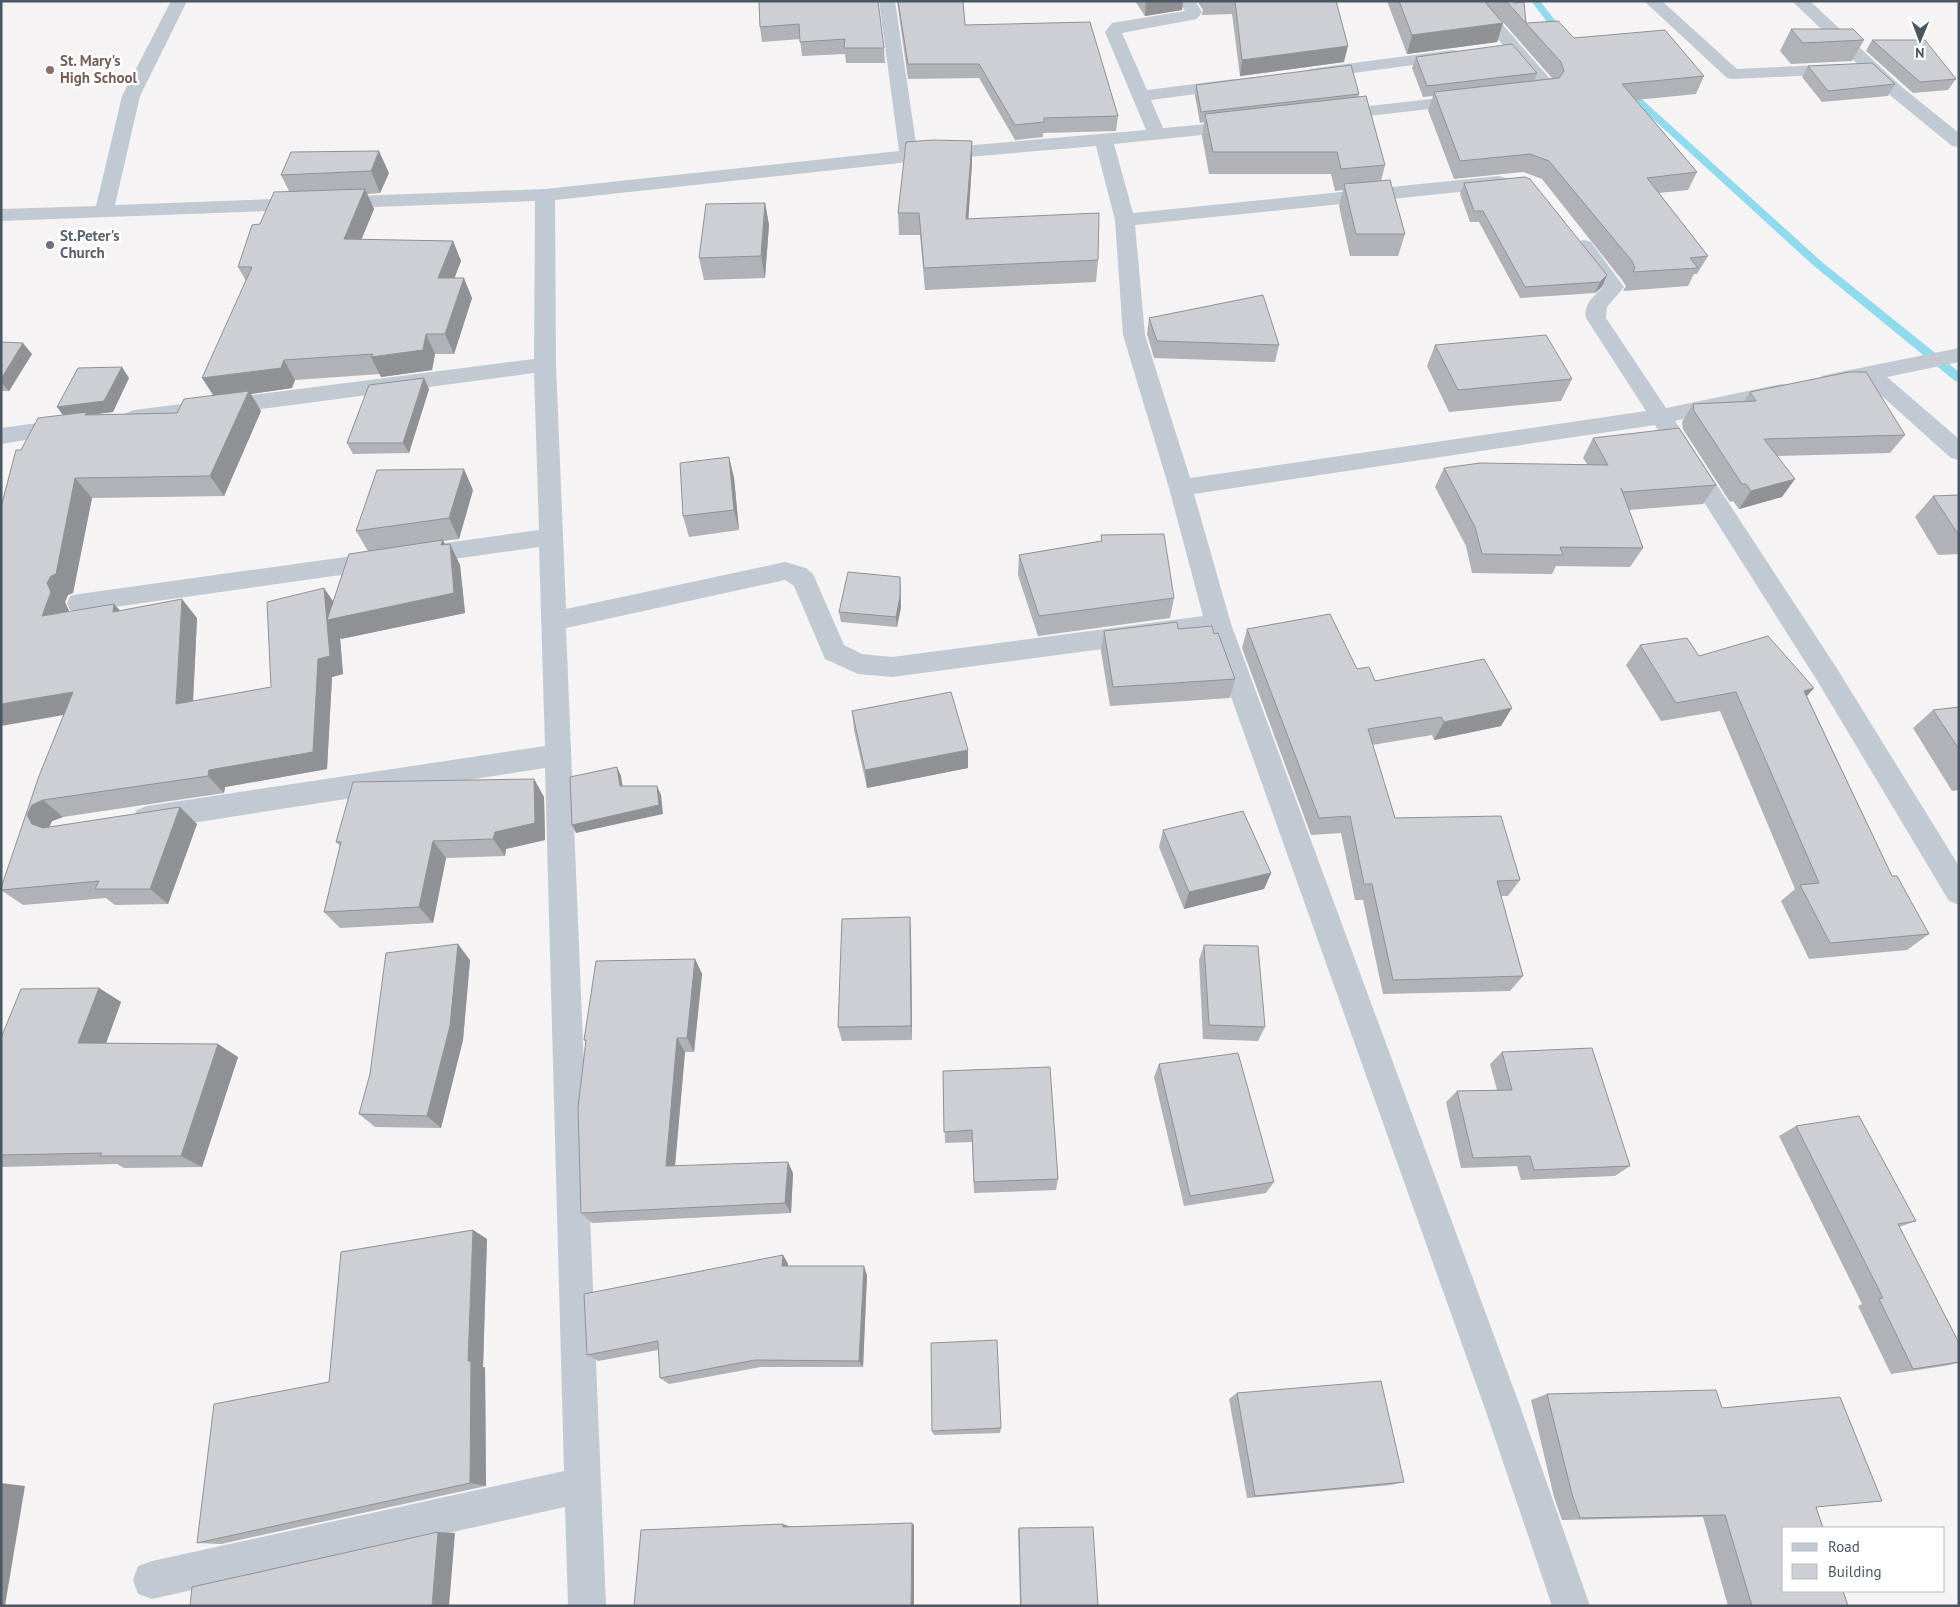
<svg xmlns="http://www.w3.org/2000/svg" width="1960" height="1607" font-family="'PT Sans',sans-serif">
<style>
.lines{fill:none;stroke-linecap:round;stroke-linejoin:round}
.stream{fill:#90daee;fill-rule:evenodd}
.street{fill:#c1cad2;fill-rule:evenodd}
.wall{fill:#b0b2b7}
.shaded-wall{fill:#909195}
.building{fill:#cdcfd5;stroke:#909195}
.education-dot{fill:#8d6e63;stroke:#fff;stroke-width:2}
.worship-dot{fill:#6b7280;stroke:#fff;stroke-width:2}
.labels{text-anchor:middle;stroke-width:5;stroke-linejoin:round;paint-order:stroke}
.far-education-label{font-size:15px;font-weight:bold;fill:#785e54;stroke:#fff;text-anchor:start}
.far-worship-label{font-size:15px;font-weight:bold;fill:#5b616d;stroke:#fff;text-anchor:start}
</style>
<rect width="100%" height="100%" fill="#f5f3f3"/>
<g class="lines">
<path class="stream" d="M1531 1H1540L1554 19 1569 33V37H1563L1548 23Z
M1622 83 1625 84 1822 262 1959 372V382L1955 381 1814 266 1619 88V84Z"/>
<path class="street" d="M171 1H187L140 96 115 205 545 189 899 151 879 1H895L917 150 1146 130 1105 32 1112 23 1185 11 1179 1H1195L1202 12 1197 19 1122 33 1147 90 1234 79 1240 80 1243 84 1240 88 1234 89 1151 100 1163 128 1241 121 1247 122 1250 126 1247 130 1241 131 1114 144 1133 213 1499 176 1506 178 1508 182 1506 186 1499 188 1135 225 1145 335 1190 478 1646 411 1586 318C1583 304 1594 296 1603 287L1574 246 1577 242 1584 240 1591 242 1624 287 1607 307 1606 318 1666 408 1781 384 1789 386 1792 391 1789 396 1675 421 1836 667 1959 866V905L1949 901 1818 682 1655 425 1194 494 1231 624 1520 1406 1590 1606H1552L1484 1406 1209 635 892 677 858 674 825 659 794 586 785 580 566 628 606 1606H568L565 1507 152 1599 138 1594 133 1580 138 1566 152 1561 564 1471 545 768 147 830 137 826 133 818 137 810 147 806 545 746 539 547 79 612 70 610 67 603 70 596 79 594 539 530 534 373 134 426 126 423 123 418 126 413 134 410 534 359 535 201 1 221V209L96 206 122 96ZM1096 146 1115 220 1123 335 1169 488 1203 616 892 657 862 654 844 645 813 574 806 568 785 562 566 609 556 365 555 200 909 162Z
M1465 1H1482L1552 81 1556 88 1549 96 1522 99 1516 98 1513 94 1516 90 1538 86Z
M1644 1H1662L1737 69 1842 64 1848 65 1851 69 1848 73 1842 74 1733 79 1727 78Z
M1792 1H1810L1903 88 1959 133V147L1952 146 1891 96Z
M1452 50 1458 51 1461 55 1458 59 1316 78 1310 77 1307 73 1310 69 1316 68Z
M1467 95 1473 96 1476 100 1473 104 1333 120 1327 119 1324 115 1327 111 1333 110Z
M1959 348V362L1887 377 1959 439V460L1951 458 1865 381 1830 388 1822 386 1819 381 1822 376 1830 374Z
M67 419 75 422 78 427 75 432 1 444V428Z"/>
</g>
<path class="wall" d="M759 1 884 48 885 63H846L845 54 802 56 800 39 762 42 760 27Z
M897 1H963L965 25 1118 116 1116 131 1043 133V137L1015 140 979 78 908 79Z
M1135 1H1183L1182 10 1145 16Z
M1197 1H1336L1344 62 1240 76 1232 14 1202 15 1203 10Z
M1387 1H1506L1526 23 1574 38 1704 76 1696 94 1636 100 1697 172 1688 190 1659 193 1708 256 1697 274H1694L1688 286 1623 291 1626 286 1622 280 1542 179 1523 172 1454 179 1428 110 1433 96 1423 97 1412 68 1416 57 1537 73 1535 80 1552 78 1501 20 1503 23 1497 42 1407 54Z
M1791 29 1864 40 1852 61 1791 64 1780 51Z
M1872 40 1956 79 1948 90 1913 93 1866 51Z
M1808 66 1895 84 1888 96 1822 102 1802 77Z
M1196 85 1359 94 1358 97 1385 165 1381 181 1405 234 1398 256H1350L1339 206 1343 190 1335 191 1331 174H1209L1202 136 1204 122 1200 123 1195 96Z
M972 141V163L968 219 1098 260 1096 282 925 290 920 235H899L898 213Z
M291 152 389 173 380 193 367 194 374 209 361 240 453 241 461 261 454 278 472 298 454 354H435L432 370 381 377 380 374 295 380 292 388 251 394 261 411 224 496 92 498 73 593 68 595 65 602 69 612 114 604 120 611 197 618 193 701 271 687 324 588 333 602 368 551 356 531 473 490 459 539 443 541 445 545 450 544 460 565 465 613 341 639 340 637 343 674 332 677 327 769 225 787 224 793 63 817 52 821 49 827 197 824 168 904 115 905 106 898 23 905 1 890V888L64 715 21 450 63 415 129 378 113 412 89 415 177 413 213 395 246 281 238 267 260 224 289 191 281 175Z
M1464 183 1607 275 1602 287 1595 293 1520 298 1479 222H1470L1460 194Z
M765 203 769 225 765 278 704 280 699 258Z
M1149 318 1279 345 1275 362 1154 358 1147 334Z
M1 342 32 354 9 391H1Z
M1435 345 1572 379 1561 401 1449 412 1427 366Z
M424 378 429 389 409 453 353 454 347 443Z
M1750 392 1905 435 1890 453 1777 456 1782 497 1739 509 1733 501 1730 502 1683 429 1682 422 1693 404 1744 401Z
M1593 438 1716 485 1703 504 1629 510 1643 548 1630 567 1556 566 1552 574 1472 573 1466 546 1435 487 1444 468 1587 464 1583 458Z
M729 457 734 478 739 530 689 537 683 516Z
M1959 495V554L1938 555 1915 517 1933 496Z
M1101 535 1174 598 1170 618 1038 636 1018 575 1019 555 1101 541Z
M900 577 901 607 897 627 841 622 839 612Z
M1178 629 1214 634 1235 679 1230 698 1110 706 1101 651 1104 631Z
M1247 629 1375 681 1501 726 1434 740 1432 735 1372 745 1395 818 1520 880 1508 896H1501L1523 976 1510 991 1383 994 1363 900H1355L1341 833 1311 835 1242 648Z
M1640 645 1699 656 1814 688 1807 696 1892 876 1929 934 1907 950 1809 959 1781 901 1795 889 1720 711 1661 721 1626 665Z
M1959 707V790L1952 791 1913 728 1933 710Z
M852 711 968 768 867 788 854 730Z
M534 779 544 797 545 840 506 849 505 856 446 858 433 923 340 928 324 912 340 846 336 842Z
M1163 830 1271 873 1264 889 1184 909 1159 847Z
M910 917 911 933 912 1040 842 1041 838 1027Z
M1204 945 1265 1027 1258 1041 1203 1039 1199 960Z
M695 959 702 974 694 1052H685L675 1165 793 1173 791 1213 592 1223 581 1213 586 1043 584 1040Z
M470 960 463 1040 441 1128 375 1127 359 1114Z
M99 988 121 1002 106 1043 238 1057 202 1167 124 1168 117 1164 1 1167V1038Z
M1502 1052 1630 1166 1615 1176 1521 1180 1517 1166 1461 1168 1446 1102 1457 1091 1497 1090 1490 1064Z
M1159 1064 1274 1182 1266 1193 1184 1206 1154 1077Z
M943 1071 1058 1179 1056 1190 974 1193 972 1142 945 1143Z
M1796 1126 1916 1221 1899 1227 1959 1343V1363L1944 1366 1891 1374 1858 1306 1862 1304 1779 1136Z
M473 1230 487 1239 483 1367H485L486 1486 221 1544 197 1543 329 1382Z
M783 1255 788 1264V1266L867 1275 863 1367H761L669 1384 660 1378 658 1350 598 1361 587 1355Z
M1237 1393 1404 1482 1391 1485 1247 1498 1229 1399Z
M1547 1394 1722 1408 1816 1507 1848 1606H1728L1703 1517 1562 1520 1554 1497 1531 1400Z
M1001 1428 1000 1433 934 1435 932 1431Z
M1019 1528 1098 1606H1020L1018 1530Z"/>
<path class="shaded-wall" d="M1146 1H1183L1182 10 1145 16Z
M1503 23 1497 42 1407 54 1412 35Z
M1348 46 1344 62 1240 76 1242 60Z
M972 141V163L967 241 966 219Z
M379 151 389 173 380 193 371 171Z
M365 189 374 209 353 260 344 239Z
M765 203 769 225 765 278 761 256Z
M453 241 461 261 447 298 438 278Z
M1607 275 1602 287 1595 293 1600 282Z
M464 278 472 298 454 354 445 334Z
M426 334 435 354 432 370 381 377 371 357Z
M23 343 32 354 9 391 1 382V379Z
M284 360 295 380 292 388 251 394 261 411 224 496 210 476 215 398 202 378Z
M122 367 129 378 113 412 65 418 57 407Z
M424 378 429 389 409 453 403 443Z
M729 457 734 478 739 530 734 510Z
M464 469 473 490 459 539 449 518Z
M75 478 92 498 73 593 68 595 65 602 69 611 42 616 47 583Z
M1795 479 1782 497 1739 509 1751 491Z
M443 540 451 556 450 544 460 565 465 613 341 639 340 637 343 674 332 677 327 769 225 787 224 793 208 776 209 770 318 659 324 588 337 607 441 545Z
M900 577 901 607 897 627 896 617Z
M182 599 197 618 192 722 176 704Z
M114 604 131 623 113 612Z
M1814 688 1796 708 1804 691Z
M73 692 92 710 1 726V704Z
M1512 708 1501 726 1434 740 1444 722Z
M968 750V768L867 788 865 770Z
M617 767 621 776 624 795 620 786Z
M534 779 544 797 545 840 506 849 505 856 493 839 495 832Z
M657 786 661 795 663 814 576 833 572 825Z
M43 800 63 817 52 821 47 832 32 824 27 815 32 805Z
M180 807 197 824 168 904 150 889Z
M433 841 446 858 433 923 419 907Z
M1271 873 1264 889 1184 909 1189 892Z
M910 917 911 933 912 1040 911 1026Z
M458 944 470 960 463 1040 441 1128 427 1116Z
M695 959 702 974 694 1052 687 1038Z
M99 988 121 1002 101 1057 78 1043Z
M677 1038 685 1052 674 1177 666 1166Z
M218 1044 238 1057 202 1167 181 1156Z
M788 1162 793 1173 791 1213 785 1203Z
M473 1230 487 1239 483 1367H485L486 1486 470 1483 468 1361Z
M783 1255 788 1264V1275L782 1266Z
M864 1266 867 1275 863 1367 859 1361Z
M1 1483 25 1486 5 1606H1Z
M912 1523 914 1525V1606H911Z
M783 1524 791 1527V1530L783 1527Z
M438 1532 455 1533 449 1606H432Z"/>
<path class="building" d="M759 1H878L884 48H844L845 39 800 42 799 24 760 27Z
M898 1H963L965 25 1090 22 1118 116 1044 118V122L1015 125 979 64H908Z
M1235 1H1336L1348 46 1242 60Z
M1399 1H1484L1503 23 1412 35Z
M1506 1H1514V3L1524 2 1526 23 1558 21 1574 38 1665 30 1704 76 1622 84 1697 172 1647 178 1708 256 1690 258 1698 268 1633 272 1635 268 1632 261 1549 161 1530 154 1460 161 1434 92 1559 78 1564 71 1561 62Z
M1791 29H1853L1864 40 1803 43Z
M1872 40H1925L1956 79 1920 82Z
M1512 44 1537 73 1427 86 1416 57Z
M1872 63 1895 84 1828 91 1808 66Z
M1351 65 1359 94 1201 112 1196 85Z
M1366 96 1385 165 1341 169 1337 152H1213L1205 114Z
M933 140 972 141 966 219 1099 213 1098 260 924 268 919 213H898L906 142Z
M379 151 371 171 281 175 291 152Z
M1525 177 1530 179 1607 275 1600 282 1525 287 1483 211H1474L1464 183Z
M1390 180 1405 234H1356L1344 184Z
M365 189 344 239 453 241 438 278H464L445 334H426L423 350 371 357 373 354 284 360 281 368 202 378 252 267H238L252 225 260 224 274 192Z
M765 203 761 256 699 258 706 204Z
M1263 295 1279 345 1157 341 1149 318Z
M1546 335 1572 379 1458 390 1435 345Z
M1 342 23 343 1 379Z
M122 367 104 401 57 407 78 368Z
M1849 372H1866L1905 435 1764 439 1795 479 1751 491 1746 484H1742L1694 411 1693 404 1756 401 1750 392Z
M424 378 403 443H347L369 385Z
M249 391 210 476 75 478 56 574 51 576 47 583 51 592 42 616 114 604 113 612 182 599 176 704 271 687 267 602 324 588 330 656 318 659 313 752 209 770 208 776 43 800 32 805 27 815 32 824 43 828 180 807 150 889H95L99 881 1 890V888L39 776 73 692 1 704V507L16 450H21L38 418 87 412 85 415 177 413 184 399Z
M1679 428 1716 485 1623 492 1621 488 1643 548 1560 547 1563 555 1482 554 1475 527 1444 468 1480 463 1608 465 1593 438Z
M729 457 734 510 683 516 680 463Z
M464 469 449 518 356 531 377 470Z
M1959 495V534H1958L1933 496Z
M1164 534 1174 598 1039 616 1019 555 1102 541 1101 535Z
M443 540 441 545 450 544 454 593 327 620 349 554Z
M848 572 900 577V597L896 617 839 612Z
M1330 614 1357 669 1369 667 1375 681 1484 659 1512 708 1444 722 1441 717 1368 729 1395 818 1501 816 1520 880 1497 881 1523 976 1393 980 1372 884H1364L1350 816 1319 818 1247 629Z
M1177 622 1178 629 1212 626 1214 634 1218 633 1235 679 1113 687 1104 631Z
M1768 636 1814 688 1804 691 1892 876H1897L1929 934 1830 943 1800 885 1819 883 1736 692 1676 703 1640 645 1687 638 1699 656Z
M951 692 968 750 865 770 852 711Z
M1959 707V749L1933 710Z
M617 767 620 786H657L659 805 572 825 570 777Z
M534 779 535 823 495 832 493 839 433 841 419 907 324 912 341 842H336L353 782Z
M1243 811 1271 873 1189 892 1163 830Z
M910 917 911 1026 838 1027 842 919Z
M458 944 450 1026 427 1116 359 1114 370 1074 386 953Z
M1204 945 1258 946 1265 1027 1209 1025Z
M695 959 687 1038H677L666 1166 788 1162 785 1203 581 1213 578 1108 586 1040H584L596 961Z
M99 988 78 1043 218 1044 181 1156H100L102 1153 1 1155V1038L21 989Z
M1592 1048 1630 1166 1534 1170 1530 1156 1473 1158 1457 1091 1512 1090 1502 1052Z
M1238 1053 1274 1182 1190 1196 1159 1064Z
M1050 1067 1058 1179 974 1182 972 1130 944 1132 943 1071Z
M1859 1116 1916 1221 1898 1224 1959 1343V1362L1913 1369 1879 1299 1883 1298 1796 1126Z
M473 1230 468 1361H471L470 1483 197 1543 214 1404 329 1382 341 1252Z
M783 1255 782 1266H864L859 1361 755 1360 660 1378 658 1341 587 1355 584 1294Z
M997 1340 1001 1428 932 1431 931 1343Z
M1381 1381 1404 1482 1255 1496 1237 1393Z
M1716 1390 1722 1408 1840 1397 1882 1501 1816 1507 1823 1528H1784V1591H1843L1848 1606H1752L1725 1515 1580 1518 1572 1494 1547 1394Z
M912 1523 911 1606H634L641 1530 783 1524V1527Z
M1093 1527 1098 1606H1021L1019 1528Z
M438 1532 432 1606H190L192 1587Z"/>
<circle class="education-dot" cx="50" cy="70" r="5"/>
<circle class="worship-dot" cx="50" cy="245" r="5"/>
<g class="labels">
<g class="far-education-label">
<text x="60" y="66">St. Mary's<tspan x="60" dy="17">High School</tspan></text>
</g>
<g class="far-worship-label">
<text x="60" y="241">St.Peter's<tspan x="60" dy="17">Church</tspan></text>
</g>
</g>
<rect width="1960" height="1607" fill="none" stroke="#4a5661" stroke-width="5"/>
<rect x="1782" y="1527" width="162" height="65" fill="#ffffff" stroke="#b7bbc0"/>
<rect x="1792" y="1543" width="25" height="8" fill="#c1cad2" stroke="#b7bbc0"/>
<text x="1828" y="1552" font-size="15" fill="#4a5661">Road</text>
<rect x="1792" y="1564" width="25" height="15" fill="#cdcfd5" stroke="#b7bbc0"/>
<text x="1828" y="1577" font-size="15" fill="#4a5661">Building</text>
<g transform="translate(1920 40) rotate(181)" stroke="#ffffff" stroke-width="4" paint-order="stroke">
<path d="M0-4L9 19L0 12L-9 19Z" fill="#4a5661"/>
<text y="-8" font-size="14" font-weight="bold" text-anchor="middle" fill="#4a5661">N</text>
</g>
</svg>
